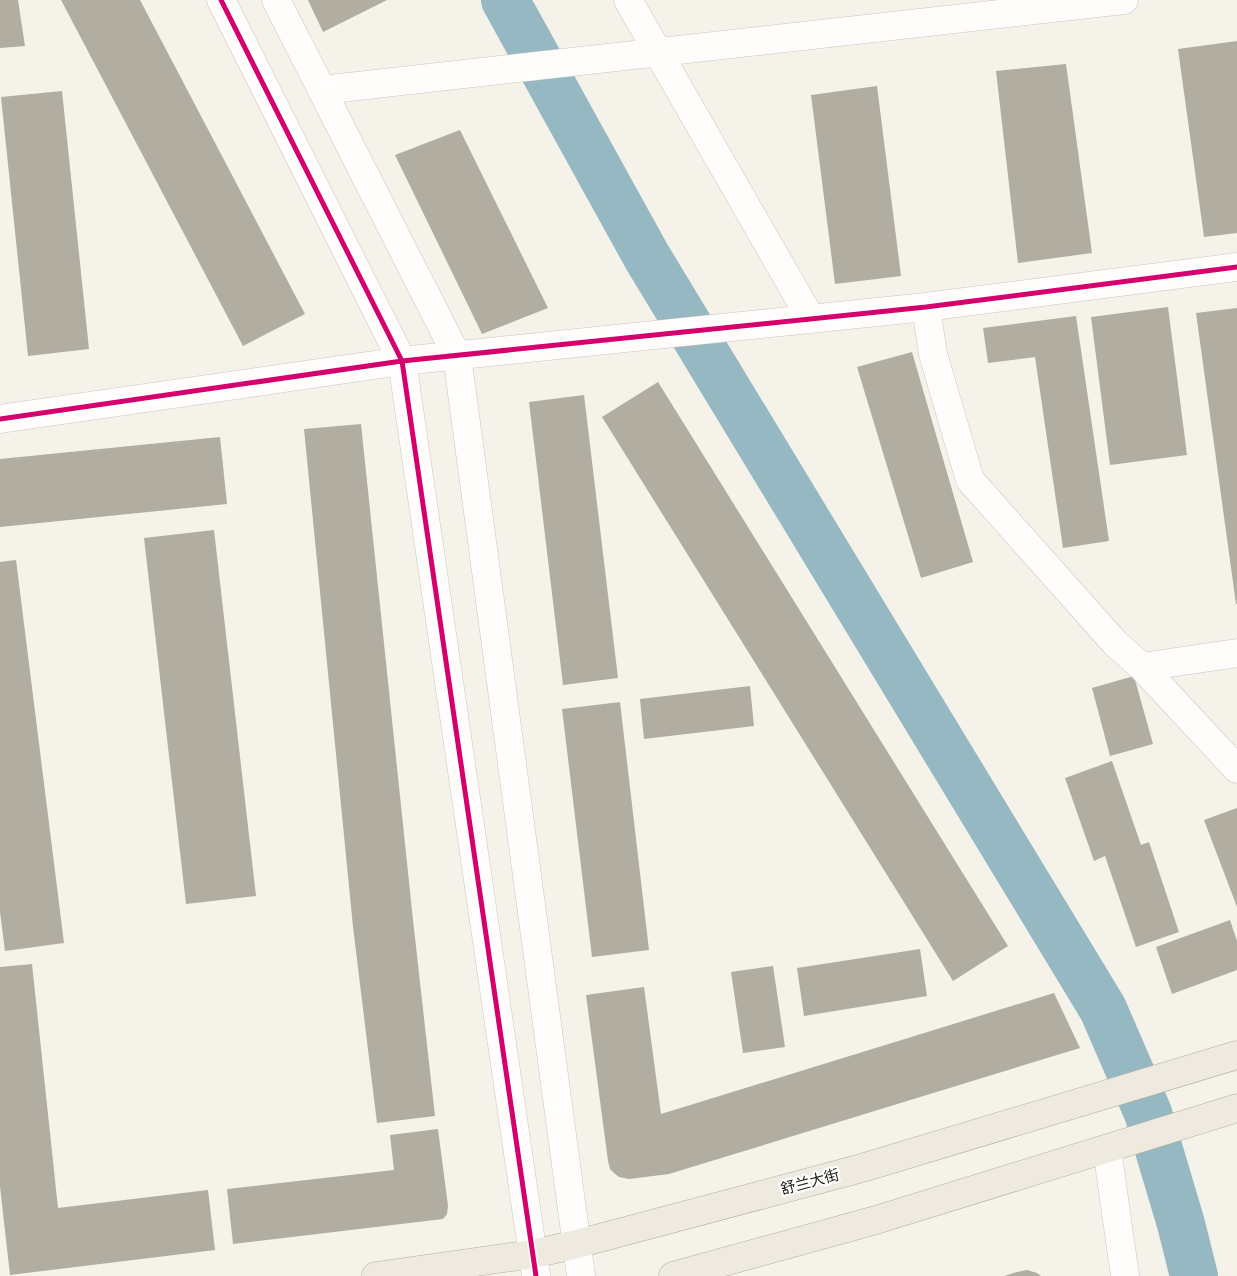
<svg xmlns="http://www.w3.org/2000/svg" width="1237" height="1276" font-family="'DejaVu Sans','Noto Sans SC',sans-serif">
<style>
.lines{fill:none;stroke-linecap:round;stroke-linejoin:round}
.river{stroke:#95b8c2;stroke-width:48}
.building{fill:#b1ada1}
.street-casing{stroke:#c8c6bf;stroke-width:29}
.secondary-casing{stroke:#c8c6bf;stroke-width:29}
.primary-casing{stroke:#b4ad97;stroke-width:29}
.street{stroke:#fefdfc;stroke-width:28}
.secondary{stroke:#fefdfc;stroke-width:28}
.primary{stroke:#eeeadf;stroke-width:28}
.cycleway-casing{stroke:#fff;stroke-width:8}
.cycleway{stroke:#d6006c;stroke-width:5}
.labels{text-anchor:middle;stroke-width:4.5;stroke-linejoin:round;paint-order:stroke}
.street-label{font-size:15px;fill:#23211b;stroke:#fff}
</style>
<rect width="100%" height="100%" fill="#f5f2e9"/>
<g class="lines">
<path class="river" d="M505 0 647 257 1103 1009 1148 1113 1181 1224 1194 1276"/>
</g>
<path class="building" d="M0 0H18L25 46 0 48Z
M61 0H140L305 314 243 346Z
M308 0H387L323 32Z
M1237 41V233L1204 237 1178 49Z
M1066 64 1092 253 1018 263 996 71Z
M877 86 901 276 835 284 811 95Z
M62 91 89 349 28 356 1 97Z
M460 130 548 308 482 334 395 155Z
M1168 307 1187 455 1110 465 1091 317Z
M1237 308V604H1236L1196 313Z
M1076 316 1109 541 1063 548 1035 357 988 363 983 328Z
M912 352 973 562 921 578 857 367Z
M658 382 1008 946 953 981 602 417Z
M584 395 618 678 563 685 529 402Z
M361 424 413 920 435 1116 377 1123 353 927 304 429Z
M220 437 227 504 0 527V459Z
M214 530 256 896 186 904 144 538Z
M16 560 64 943 5 951 0 912V562Z
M1134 676 1153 744 1110 756 1092 688Z
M750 686 754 726 644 739 640 699Z
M620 702 649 950 592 957 562 709Z
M1112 761 1141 845 1149 842 1179 932 1136 947 1105 856 1094 861 1065 778Z
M1237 808V907L1204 820Z
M1230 920 1237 941V970L1172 994 1156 947Z
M920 949 927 996 804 1016 797 968Z
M32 964 58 1208 208 1190 215 1250 10 1275 0 1187V967Z
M773 966 785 1047 743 1053 731 972Z
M644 987 661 1114 1054 993 1080 1048 669 1174 629 1179 619 1177 614 1173 610 1169 608 1161 586 995Z
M438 1129 448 1206 447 1214 443 1219 233 1244 227 1189 394 1170 390 1135Z
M1027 1270 1037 1273 1041 1276H1004L1017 1272Z"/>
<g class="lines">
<g class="street-casing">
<path id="street" d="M628 0 811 319
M322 90 1124 0
M926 307 933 354 970 480 1115 643 1142 667 1237 769
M0 419 402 361 926 307 1237 267
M1142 667 1237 653
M1107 1149 1125 1276"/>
</g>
<g class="secondary-casing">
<path id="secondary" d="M221 0 402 361 536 1276
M276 0 457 356 581 1276"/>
</g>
<g class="primary-casing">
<path id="primary" d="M376 1276 533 1254 577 1244 862 1168 1237 1055
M673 1276 876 1220 1237 1108"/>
</g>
<use href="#street" class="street"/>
<use href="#secondary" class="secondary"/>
<use href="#primary" class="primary"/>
<g class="cycleway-casing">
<path id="cycleway" d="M221 0 402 361 536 1276
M0 419 402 361 926 307 1237 267"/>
</g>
<use href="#cycleway" class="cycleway"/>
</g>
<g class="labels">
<g class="street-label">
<text transform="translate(810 1182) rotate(-15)" y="5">舒兰大街</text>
</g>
</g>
</svg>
